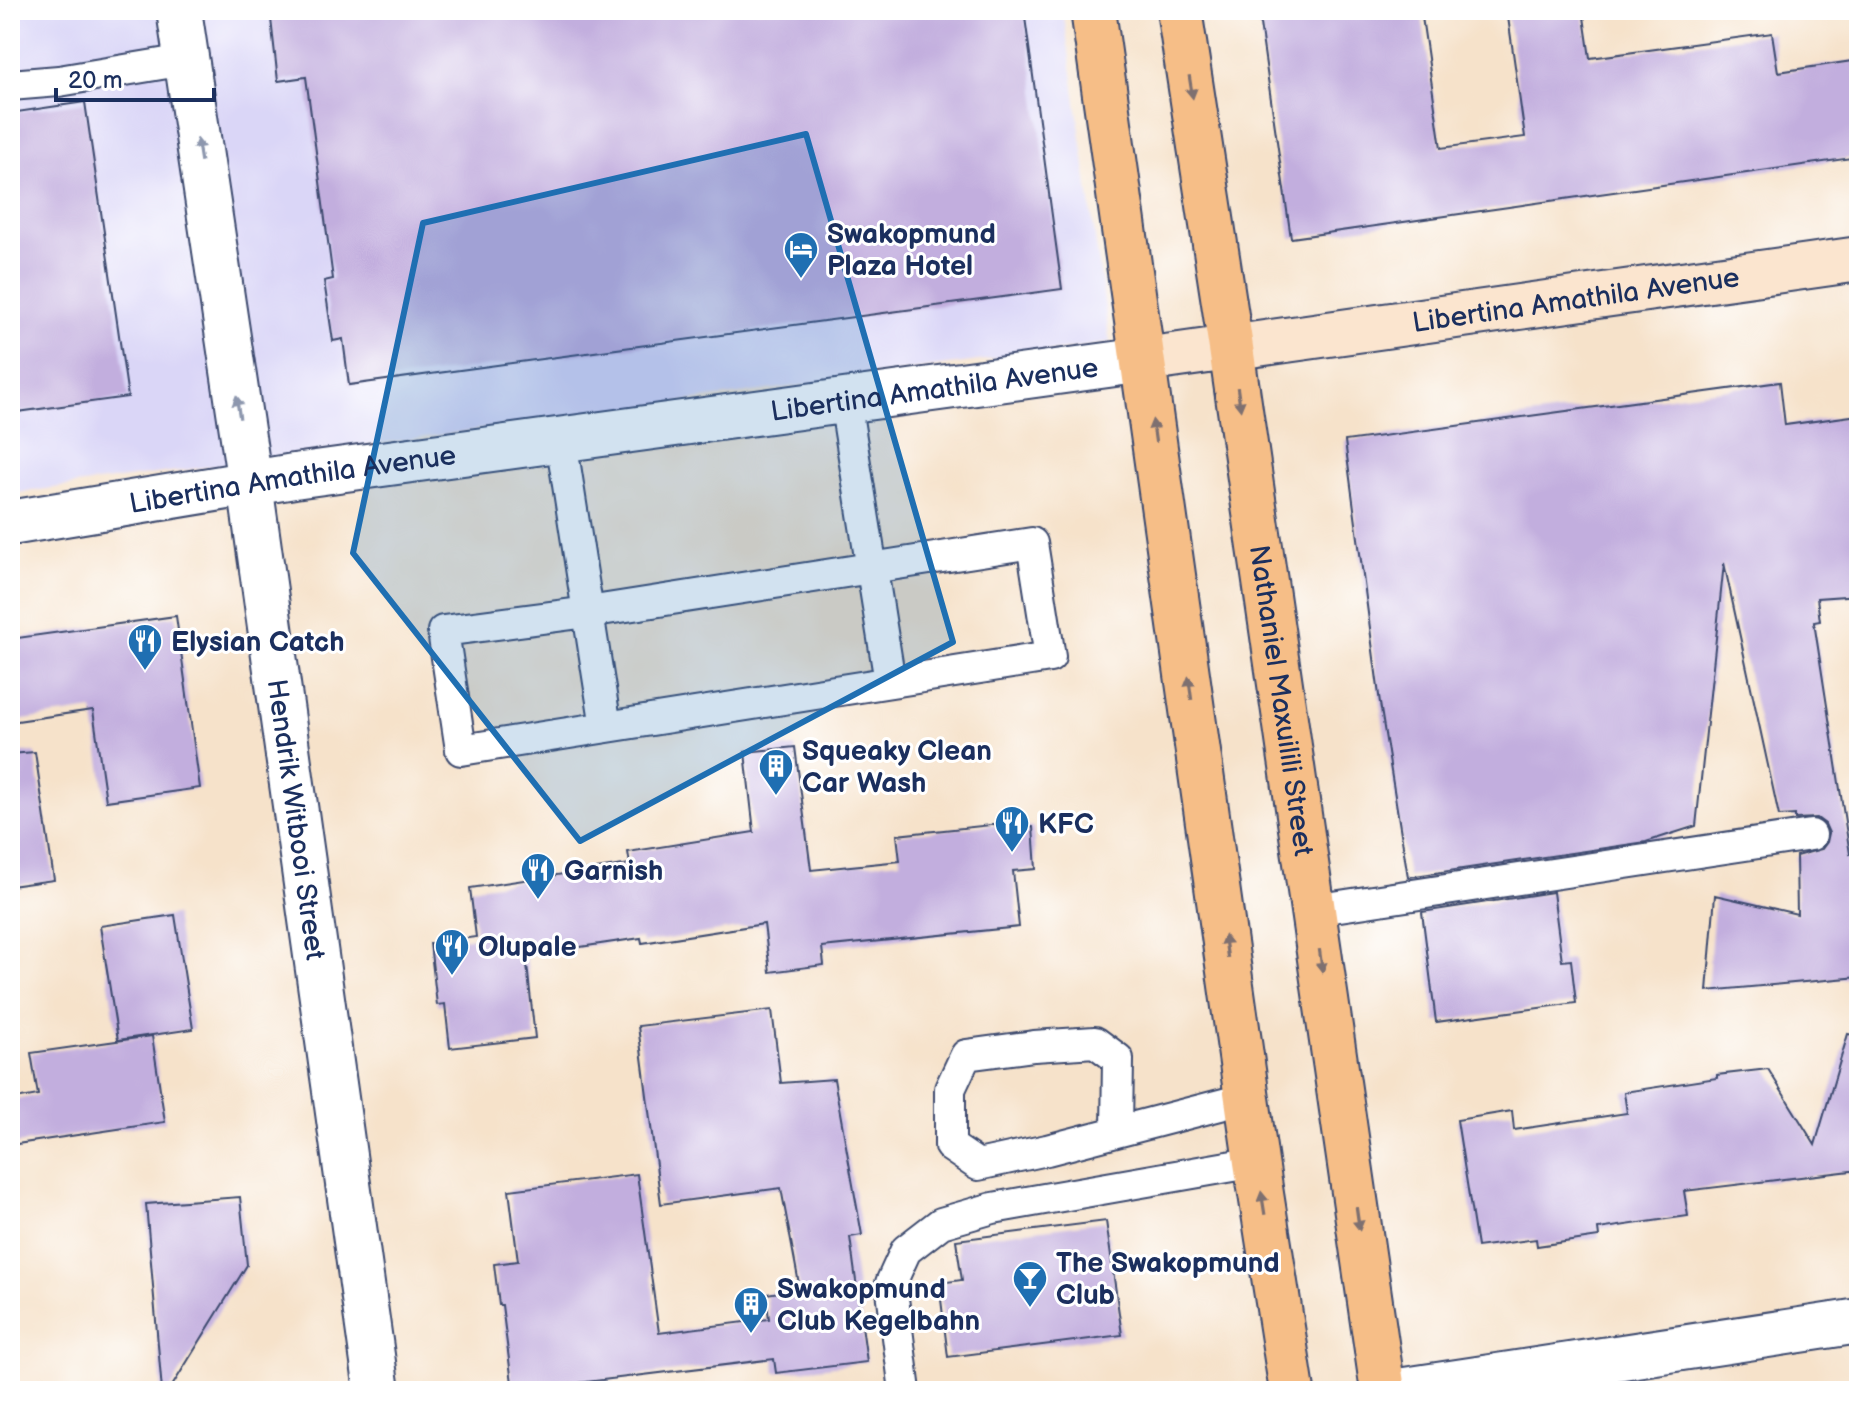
<svg xmlns="http://www.w3.org/2000/svg" width="1869" height="1401" font-family="'Balsamiq Sans',sans-serif">
<style>
.built{fill:#dad6f7}
.building{fill:#c2aede}
.lines{fill:none;stroke-linecap:round;stroke-linejoin:round}
.lane-casing{stroke:#3c4a6e;stroke-width:34}
.street-casing{stroke:#3c4a6e;stroke-width:48}
.secondary-casing{stroke:#3c4a6e;stroke-width:48}
.highway-casing{stroke:#3c4a6e;stroke-width:48}
.lane{stroke:#fff;stroke-width:30}
.street{stroke:#fff;stroke-width:44}
.secondary{stroke:#fbe5cf;stroke-width:44}
.highway{stroke:#f6be87;stroke-width:44}
.oneway{fill:#7e6f70}
.oneway2{fill:#8d97ae}
.marked{fill:#1f6fb2;fill-opacity:0.2;stroke:#1f6fb2;stroke-width:6;stroke-linejoin:round}
.labels{text-anchor:middle;stroke-width:6;stroke-linejoin:round;paint-order:stroke}
.poi-label{font-size:28px;font-weight:bold;fill:#1b2f5e;stroke:#fff;text-anchor:start}
.street-label{font-size:28px;fill:#1b2f5e;stroke:#fff}
</style>
<rect width="100%" height="100%" fill="#fff"/>
<filter id="ink" filterUnits="userSpaceOnUse"><feTurbulence type="fractalNoise" baseFrequency=".0125" numOctaves="2"/><feDisplacementMap in="SourceGraphic" scale="16" xChannelSelector="R" yChannelSelector="G"/><feConvolveMatrix kernelMatrix="1 2 1 2 8 2 1 2 1" color-interpolation-filters="sRGB"/></filter>
<filter id="wash" filterUnits="userSpaceOnUse"><feTurbulence type="fractalNoise" baseFrequency=".006" numOctaves="4" result="noise"/><feDisplacementMap in="SourceGraphic" scale="32" xChannelSelector="R" yChannelSelector="G"/><feGaussianBlur stdDeviation="1.8" result="paint"/><feColorMatrix in="noise" values="0 0 0 0 0 0 0 0 0 0 0 0 0 0 0 0 0 1.4 0 .05"/><feComposite in="paint" operator="in"/></filter>
<g filter="url(#wash)">
<rect width="100%" height="100%" fill="#f6e2ca"/>
<path class="built" d="M10 10H1063L1110 343 10 494Z"/>
<g id="blocks">
<path class="building" d="M270 10H1024L1062 289 349 385 343 339 333 341 324 281 333 279 306 77 278 81Z
M1258 10H1421L1441 148 1525 137 1507 10H1583L1590 58 1772 33 1778 72 1859 60V157L1291 238Z
M85 102 128 397 10 413V113Z
M1780 382 1785 425 1859 415V595L1817 598 1820 621 1814 622 1850 854 1856 853 1859 880V977L1707 991 1715 895 1797 914 1796 856 1822 849 1827 842 1829 833 1825 824 1817 818 1795 819V815L1779 816 1724 563 1696 826 1646 842 1408 877 1380 703 1345 441Z
M176 616 200 788 106 801 93 710 10 722V639Z
M795 747 811 870 900 861 897 835 1000 824V830L1033 827 1036 869 1013 871 1019 927 822 947 824 965 770 972 764 924 642 943 641 938 526 955 535 1038 450 1048 445 1004 437 1005 430 943 476 937 470 888 630 864 628 852 754 832 745 752Z
M35 752 54 880 10 886V754Z
M1553 892 1562 961 1571 960 1576 1003 1436 1022 1422 912Z
M175 915 193 1029 118 1040 100 926Z
M772 1010 781 1083 834 1079 862 1235 850 1237 867 1362 776 1373 774 1359 513 1391 502 1305H499L494 1264 518 1261 509 1190 637 1174 659 1333 769 1319 766 1294 800 1289 781 1188 661 1204 638 1026Z
M1848 1034 1859 1036V1170L1684 1191 1688 1216 1598 1229 1599 1237 1537 1246 1536 1239 1477 1247 1457 1120 1512 1111 1514 1130 1627 1113 1624 1092 1717 1078V1075L1768 1069 1815 1145Z
M152 1036 165 1122 10 1145V1100L38 1095 31 1053Z
M240 1197 247 1265 169 1391H162L146 1204Z
M1106 1221 1122 1335 948 1357 939 1283 962 1280 956 1240Z"/>
</g>
</g>
<g filter="url(#ink)">
<use href="#blocks" fill-opacity="0" stroke="#3c4a6e" stroke-width="2"/>
<g class="lines">
<g class="lane-casing">
<path id="lane" d="M10 85 59 81 185 60
M845 401 890 682
M561 440 606 727
M1032 543 1050 657 461 750 443 631 588 612Z
M1313 910 1811 835
M1117 1131 1118 1059 1095 1042 1034 1046 966 1055 950 1089V1146L978 1165 1047 1150 1247 1098
M905 1391 891 1283 906 1250 941 1223 993 1208 1256 1162"/>
</g>
<g class="street-casing">
<g id="street">
<path id="s1" d="M179 10 250 484 377 1391"/>
<path id="s2" d="M10 523 294 476 1144 360"/>
<path d="M1398 1391 1859 1321"/>
</g>
</g>
<g class="secondary-casing">
<g id="secondary">
<path id="s3" d="M1144 360 1859 259"/>
</g>
</g>
<g class="highway-casing">
<g id="highway">
<path d="M1093 10 1256 1162 1292 1391"/>
<path id="s4" d="M1179 10 1231 348 1383 1391"/>
</g>
</g>
<use href="#lane" class="lane"/>
<use href="#street" class="street"/>
<use href="#secondary" class="secondary"/>
<use href="#highway" class="highway"/>
</g>
<defs><path id="oneway-solid" d="M-6-.8H1V-3.2L6.5 0L1 3.2V.8H-6Z" transform="scale(2)"/></defs>
<g class="oneway">
<use href="#oneway-solid" transform="translate(1191 87) rotate(81)"/>
<use href="#oneway-solid" transform="translate(1239 399) rotate(82)"/>
<use href="#oneway-solid" transform="translate(1154 431) rotate(-98)"/>
<use href="#oneway-solid" transform="translate(1190 688) rotate(-98)"/>
<use href="#oneway-solid" transform="translate(1226 946) rotate(-98)"/>
<use href="#oneway-solid" transform="translate(1321 961) rotate(82)"/>
<use href="#oneway-solid" transform="translate(1263 1203) rotate(-99)"/>
<use href="#oneway-solid" transform="translate(1358 1219) rotate(82)"/>
</g>
<g class="oneway2">
<use href="#oneway-solid" transform="translate(199 150) rotate(-99)"/>
<use href="#oneway-solid" transform="translate(238 407) rotate(-99)"/>
</g>
</g>
<path class="marked" d="M806 134 953 642 580 841 353 553 423 223Z"/>
<defs>
<g id="hotel-pin" transform="scale(1.8)"><path d="M0 17L-7.5 6A9.5 9.5 0 1 1 7.5 6Z" fill="#1f6fb2" stroke="#fff"/><path d="M-6-4.5h1.5V1H6V5H4.5V3h-9V5H-6ZM-4 0a1.8 1.8 0 1 1 3.6 0ZM.5 0V-2.5h3Q6-2.5 6 0Z" fill="#fff"/></g>
<g id="restaurant-pin" transform="scale(1.8)"><path d="M0 17L-7.5 6A9.5 9.5 0 1 1 7.5 6Z" fill="#1f6fb2" stroke="#fff"/><path d="M-5-6h1v4h1v-4h1v4h1v-4h1v5L-1.5 .5V6h-2V.5L-5-1ZM5-6V6H3V1.5H1.5Q1.5-4 5-6Z" fill="#fff"/></g>
<g id="building-pin" transform="scale(1.8)"><path d="M0 17L-7.5 6A9.5 9.5 0 1 1 7.5 6Z" fill="#1f6fb2" stroke="#fff"/><path d="M-4-6H4V6H1V3H-1V6H-4ZM-2.5-4.3h1.7v1.8h-1.7ZM.8-4.3h1.7v1.8H.8ZM-2.5-1h1.7V.8h-1.7ZM.8-1h1.7V.8H.8Z" fill="#fff"/></g>
<g id="bar-pin" transform="scale(1.8)"><path d="M0 17L-7.5 6A9.5 9.5 0 1 1 7.5 6Z" fill="#1f6fb2" stroke="#fff"/><path d="M-6-5H6L.8 .8V4.5H3.5V6h-7V4.5H-.8V.8Z" fill="#fff"/></g>
</defs>
<g fill-rule="evenodd">
<use href="#hotel-pin" x="801" y="249"/>
<use href="#restaurant-pin" x="145" y="641"/>
<use href="#building-pin" x="776" y="766"/>
<use href="#restaurant-pin" x="1012" y="823"/>
<use href="#restaurant-pin" x="538" y="870"/>
<use href="#restaurant-pin" x="452" y="946"/>
<use href="#bar-pin" x="1030" y="1278"/>
<use href="#building-pin" x="751" y="1304"/>
</g>
<g class="labels">
<g class="poi-label">
<text x="827" y="243">Swakopmund<tspan x="827" dy="32">Plaza Hotel</tspan></text>
<text x="171" y="651">Elysian Catch</text>
<text x="802" y="760">Squeaky Clean<tspan x="802" dy="32">Car Wash</tspan></text>
<text x="1038" y="833">KFC</text>
<text x="564" y="880">Garnish</text>
<text x="478" y="956">Olupale</text>
<text x="1056" y="1272">The Swakopmund<tspan x="1056" dy="32">Club</tspan></text>
<text x="777" y="1298">Swakopmund<tspan x="777" dy="32">Club Kegelbahn</tspan></text>
</g>
<g class="street-label">
<text dy="10" stroke="none"><textPath href="#s3" startOffset="436">Libertina Amathila Avenue</textPath></text>
<text dy="10" stroke="none"><textPath href="#s2" startOffset="934">Libertina Amathila Avenue</textPath></text>
<text dy="10" stroke="none"><textPath href="#s2" startOffset="286">Libertina Amathila Avenue</textPath></text>
<text dy="10" stroke="none"><textPath href="#s4" startOffset="698">Nathaniel Maxuilili Street</textPath></text>
<text dy="10" stroke="none"><textPath href="#s1" startOffset="818">Hendrik Witbooi Street</textPath></text>
</g>
</g>
<rect width="1869" height="1401" fill="none" stroke="#fff" stroke-width="40"/>
<path d="M56 88v12h158v-12" fill="none" stroke="#1b2f5e" stroke-width="4"/>
<text x="68" y="88" font-size="24" fill="#1b2f5e" stroke="#ffffff" stroke-width="6" paint-order="stroke">20 m</text>
</svg>
